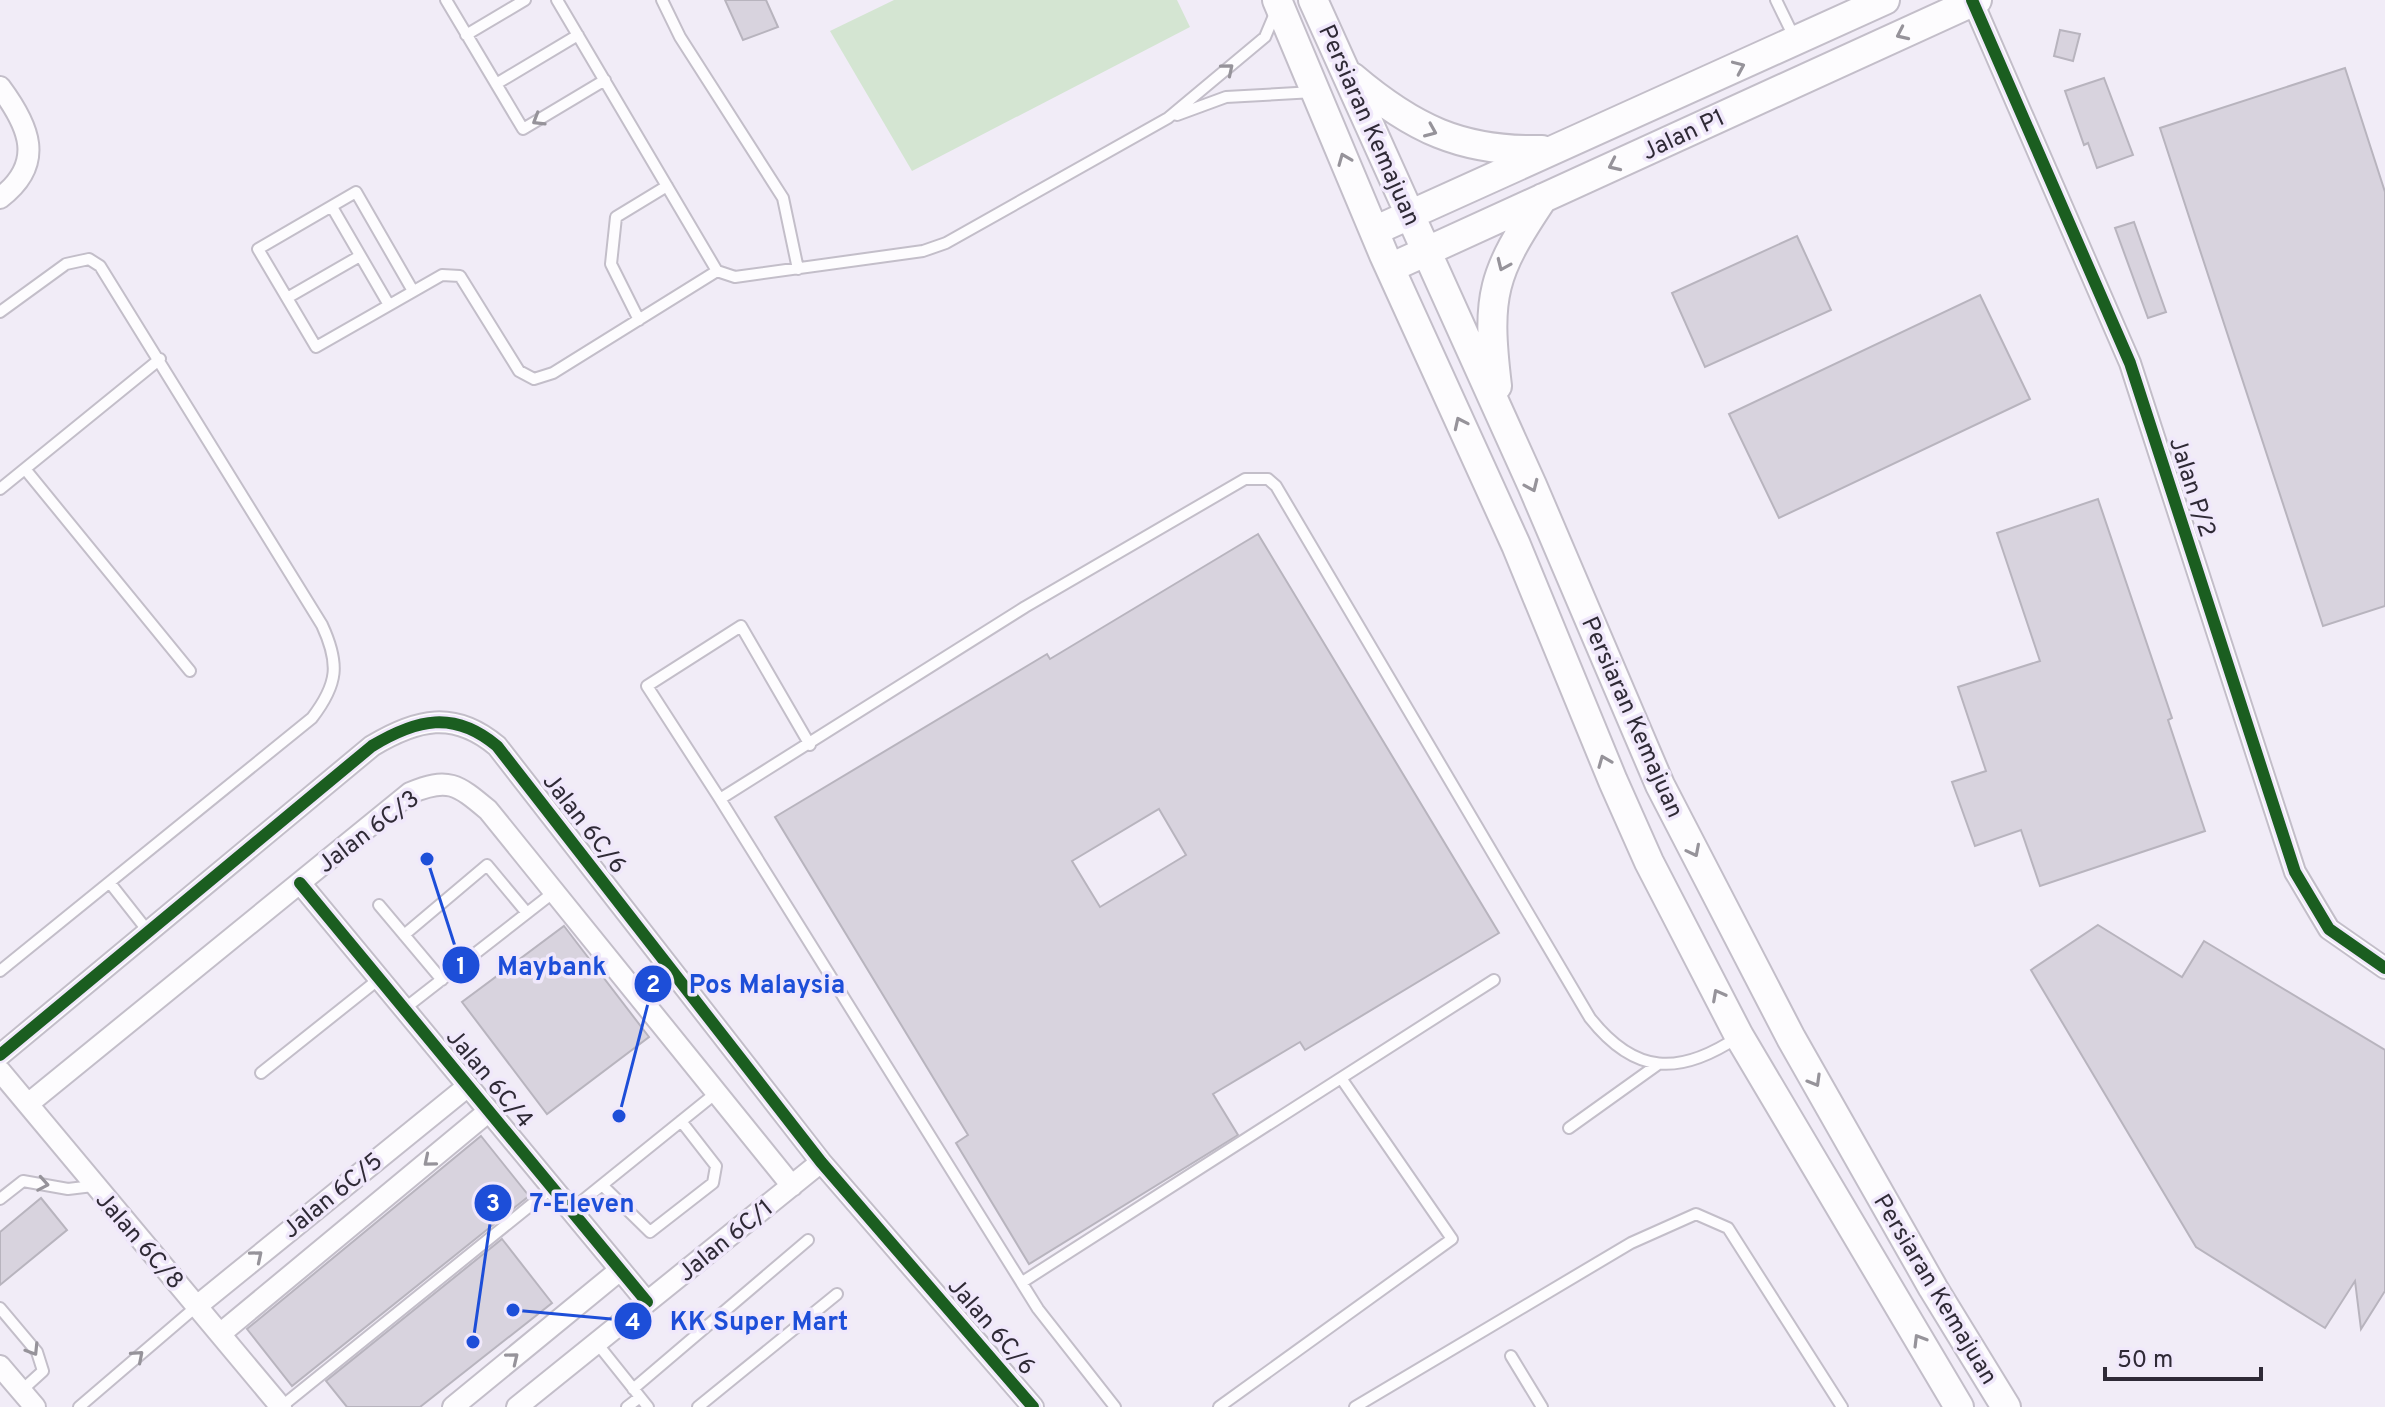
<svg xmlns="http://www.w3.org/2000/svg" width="2385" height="1407" font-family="Overpass,sans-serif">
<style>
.green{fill:#d4e5d2}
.building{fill:#d8d3de;stroke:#b8b4be;stroke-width:2;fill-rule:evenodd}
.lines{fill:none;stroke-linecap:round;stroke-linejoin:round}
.lane-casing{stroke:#c3bec9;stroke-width:14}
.street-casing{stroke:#c3bec9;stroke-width:24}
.secondary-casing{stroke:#c3bec9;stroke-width:32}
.lane{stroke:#fdfcfe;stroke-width:10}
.street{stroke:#fdfcfe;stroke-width:20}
.secondary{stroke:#fdfcfe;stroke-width:28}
.cycleway-casing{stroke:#f0e8fb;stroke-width:17}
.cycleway{stroke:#1b5e20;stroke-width:12}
.oneway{stroke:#96939a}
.labels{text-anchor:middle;stroke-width:7;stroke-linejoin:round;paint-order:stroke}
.street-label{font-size:24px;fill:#2f2a36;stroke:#f0e8fb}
.leader{fill:none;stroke:#1d4ed8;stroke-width:3}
.callout-dot{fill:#1d4ed8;stroke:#f0e8fb;stroke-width:3}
.mark-label{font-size:24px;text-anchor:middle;font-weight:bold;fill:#fff}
.callout-label{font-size:26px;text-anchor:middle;font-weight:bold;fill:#1d4ed8;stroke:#f0e8fb;stroke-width:7;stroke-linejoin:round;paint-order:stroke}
</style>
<rect width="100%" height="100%" fill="#f1ecf7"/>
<path class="green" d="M894 0H1177L1190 27 912 171 830 31Z"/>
<path class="building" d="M725 0H766L778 27 743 40Z
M2060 30 2080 34 2073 61 2054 56Z
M2345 68 2385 192V606L2323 626 2160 128Z
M2104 78 2133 155 2097 168 2088 143 2084 145 2065 91Z
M2134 222 2166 312 2148 318 2115 228Z
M1797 236 1831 310 1705 367 1672 293Z
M1980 295 2030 399 1779 518 1729 414Z
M2098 499 2172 718 2168 720 2205 831 2040 886 2021 830 1975 846 1952 782 1986 771 1958 687 2040 661 1997 533Z
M1258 534 1499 933 1305 1050 1300 1042 1213 1094 1238 1135 1029 1264 956 1143 968 1135 775 817 1047 654 1050 659ZM1159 809 1186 855 1100 907 1072 861Z
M2098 925 2182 977 2204 941 2385 1050V1291L2361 1329 2355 1281 2325 1328 2196 1247 2031 970Z
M564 926 649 1037 547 1114 462 1002Z
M481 1136 529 1196 292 1386 247 1329Z
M41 1198 67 1230 0 1285V1232Z
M502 1239 552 1303 420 1407H347L326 1381Z"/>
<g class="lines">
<g class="lane-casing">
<path id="lane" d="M446 0 523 129 605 80
M557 0 717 271 735 277 923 251 946 243 1168 118 1265 37 1276 11
M662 0 680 37 783 198 798 269
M1776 0 1795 39
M466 35 525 0
M496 84 578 35
M1177 115 1226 97 1314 92
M332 207 389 305
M413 291 356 192 258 249 316 347 442 275 460 276 519 371 534 379 553 373 717 271
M287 298 360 256
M0 312 66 264 89 259 100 266 322 625C340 664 338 684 312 718L0 971
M639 320 611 264 616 217 667 186
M25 469 190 671
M0 489 160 359
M720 799 647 686 741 626 810 745
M110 883 147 930
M379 905 442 980
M404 935 487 865 527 913
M404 1009 554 892
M261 1073 379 979
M1569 1128 1657 1065
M602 1185 650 1232 713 1183 716 1166 681 1121
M0 1199 23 1181 68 1189 93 1186
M571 1210 716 1093
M1024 1281 1494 980
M0 1308 37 1352 43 1371 21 1391
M596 1342 648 1407
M1511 1356 1542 1407
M633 1389 808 1240
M79 1407 197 1306
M281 1407 552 1188
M627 1407 640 1397
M698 1407 837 1294
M1115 1407 1038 1309 720 799 1025 607 1245 479H1268L1276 486 1590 1018C1635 1075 1679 1076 1738 1037
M1219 1407 1452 1239 1341 1078
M1355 1407 1631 1243 1696 1214 1728 1228 1842 1407"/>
</g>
<g class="street-casing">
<path id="street" d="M1972 0 2130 363 2295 872 2329 929 2385 968
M0 87C29 126 46 163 0 198
M300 883 647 1302
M0 1055 372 746C417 719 454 710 497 746L821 1162 1033 1407
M0 1071 281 1407
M28 1104 410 793C448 777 457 784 488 810L792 1186
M197 1306 468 1086
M220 1334 489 1111
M0 1366 35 1407
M453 1407 620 1270
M517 1407 821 1162"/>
</g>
<g class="secondary-casing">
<path id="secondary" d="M1277 0 1384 255 1516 545 1613 781 1649 862 1739 1036 1959 1407
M1313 0 1532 485 1660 785 1791 1038 1933 1288 2006 1407
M1352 77C1412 128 1461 152 1542 150
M1374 231 1885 0
M1390 268 1977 0
M1497 386C1486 295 1492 274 1543 198"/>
</g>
<use href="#lane" class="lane"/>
<use href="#street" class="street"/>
<use href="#secondary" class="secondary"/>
<g class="cycleway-casing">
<path id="cycleway" d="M1972 0 2130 363 2295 872 2329 929 2385 968
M300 883 647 1302
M0 1055 372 746C417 719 454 710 497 746L821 1162 1033 1407"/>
</g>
<use href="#cycleway" class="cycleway"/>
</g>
<defs><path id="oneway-chevron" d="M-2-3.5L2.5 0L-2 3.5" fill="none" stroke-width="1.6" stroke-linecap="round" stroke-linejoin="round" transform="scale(2)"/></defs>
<g class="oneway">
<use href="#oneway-chevron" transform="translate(1902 34) rotate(155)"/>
<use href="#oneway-chevron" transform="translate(1739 67) rotate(-24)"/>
<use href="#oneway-chevron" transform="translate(1228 69) rotate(-40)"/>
<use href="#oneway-chevron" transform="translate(538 120) rotate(149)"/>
<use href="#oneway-chevron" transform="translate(1431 131) rotate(23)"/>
<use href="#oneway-chevron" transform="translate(1344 159) rotate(-112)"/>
<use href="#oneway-chevron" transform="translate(1614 165) rotate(155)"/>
<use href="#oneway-chevron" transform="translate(1503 265) rotate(114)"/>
<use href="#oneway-chevron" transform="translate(1460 423) rotate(-115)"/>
<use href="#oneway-chevron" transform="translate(1532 486) rotate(66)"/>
<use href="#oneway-chevron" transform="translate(1604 761) rotate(-112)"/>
<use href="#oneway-chevron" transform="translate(1694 851) rotate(63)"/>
<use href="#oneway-chevron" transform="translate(1718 995) rotate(-118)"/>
<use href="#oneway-chevron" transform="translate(1815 1081) rotate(60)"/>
<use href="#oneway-chevron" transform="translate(429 1161) rotate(140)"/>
<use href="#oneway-chevron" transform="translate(43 1184) rotate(10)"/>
<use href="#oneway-chevron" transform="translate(257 1256) rotate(-40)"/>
<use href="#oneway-chevron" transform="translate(1919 1340) rotate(-121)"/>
<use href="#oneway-chevron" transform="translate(33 1350) rotate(58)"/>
<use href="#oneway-chevron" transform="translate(138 1356) rotate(-41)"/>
<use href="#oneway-chevron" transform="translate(513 1358) rotate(-39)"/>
</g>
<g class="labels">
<g class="street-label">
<text transform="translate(1370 125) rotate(66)" y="8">Persiaran Kemajuan</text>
<text transform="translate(1683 134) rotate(-25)" y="8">Jalan P1</text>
<text transform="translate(2193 487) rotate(72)" y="8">Jalan P/2</text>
<text transform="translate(1633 717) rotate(66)" y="8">Persiaran Kemajuan</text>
<text transform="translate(585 823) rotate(52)" y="8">Jalan 6C/6</text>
<text transform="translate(368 831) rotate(-37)" y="8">Jalan 6C/3</text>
<text transform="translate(490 1078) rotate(50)" y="8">Jalan 6C/4</text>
<text transform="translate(332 1195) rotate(-39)" y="8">Jalan 6C/5</text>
<text transform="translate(140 1240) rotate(49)" y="8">Jalan 6C/8</text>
<text transform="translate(725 1240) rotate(-39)" y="8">Jalan 6C/1</text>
<text transform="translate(1936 1289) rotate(59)" y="8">Persiaran Kemajuan</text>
<text transform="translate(992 1326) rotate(49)" y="8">Jalan 6C/6</text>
</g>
</g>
<path class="leader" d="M427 859L461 965M619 1116L653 984M473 1342L493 1203M513 1310L633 1321"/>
<g class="callout-dot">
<circle cx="427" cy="859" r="8"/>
<circle cx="619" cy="1116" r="8"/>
<circle cx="473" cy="1342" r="8"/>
<circle cx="513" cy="1310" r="8"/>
<circle cx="461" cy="965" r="20"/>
<circle cx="653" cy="984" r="20"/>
<circle cx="493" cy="1203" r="20"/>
<circle cx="633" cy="1321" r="20"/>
</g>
<g class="mark-label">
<text x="461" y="974">1</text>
<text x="653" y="992">2</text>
<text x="493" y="1211">3</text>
<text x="633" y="1330">4</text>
</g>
<g class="callout-label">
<text x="552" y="975">Maybank</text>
<text x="767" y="993">Pos Malaysia</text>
<text x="582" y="1212">7-Eleven</text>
<text x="759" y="1330">KK Super Mart</text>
</g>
<path d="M2105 1367v12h156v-12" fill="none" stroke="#2f2a36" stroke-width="4"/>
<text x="2117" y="1367" font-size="24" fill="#2f2a36" stroke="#f0e8fb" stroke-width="6" paint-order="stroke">50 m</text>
</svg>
